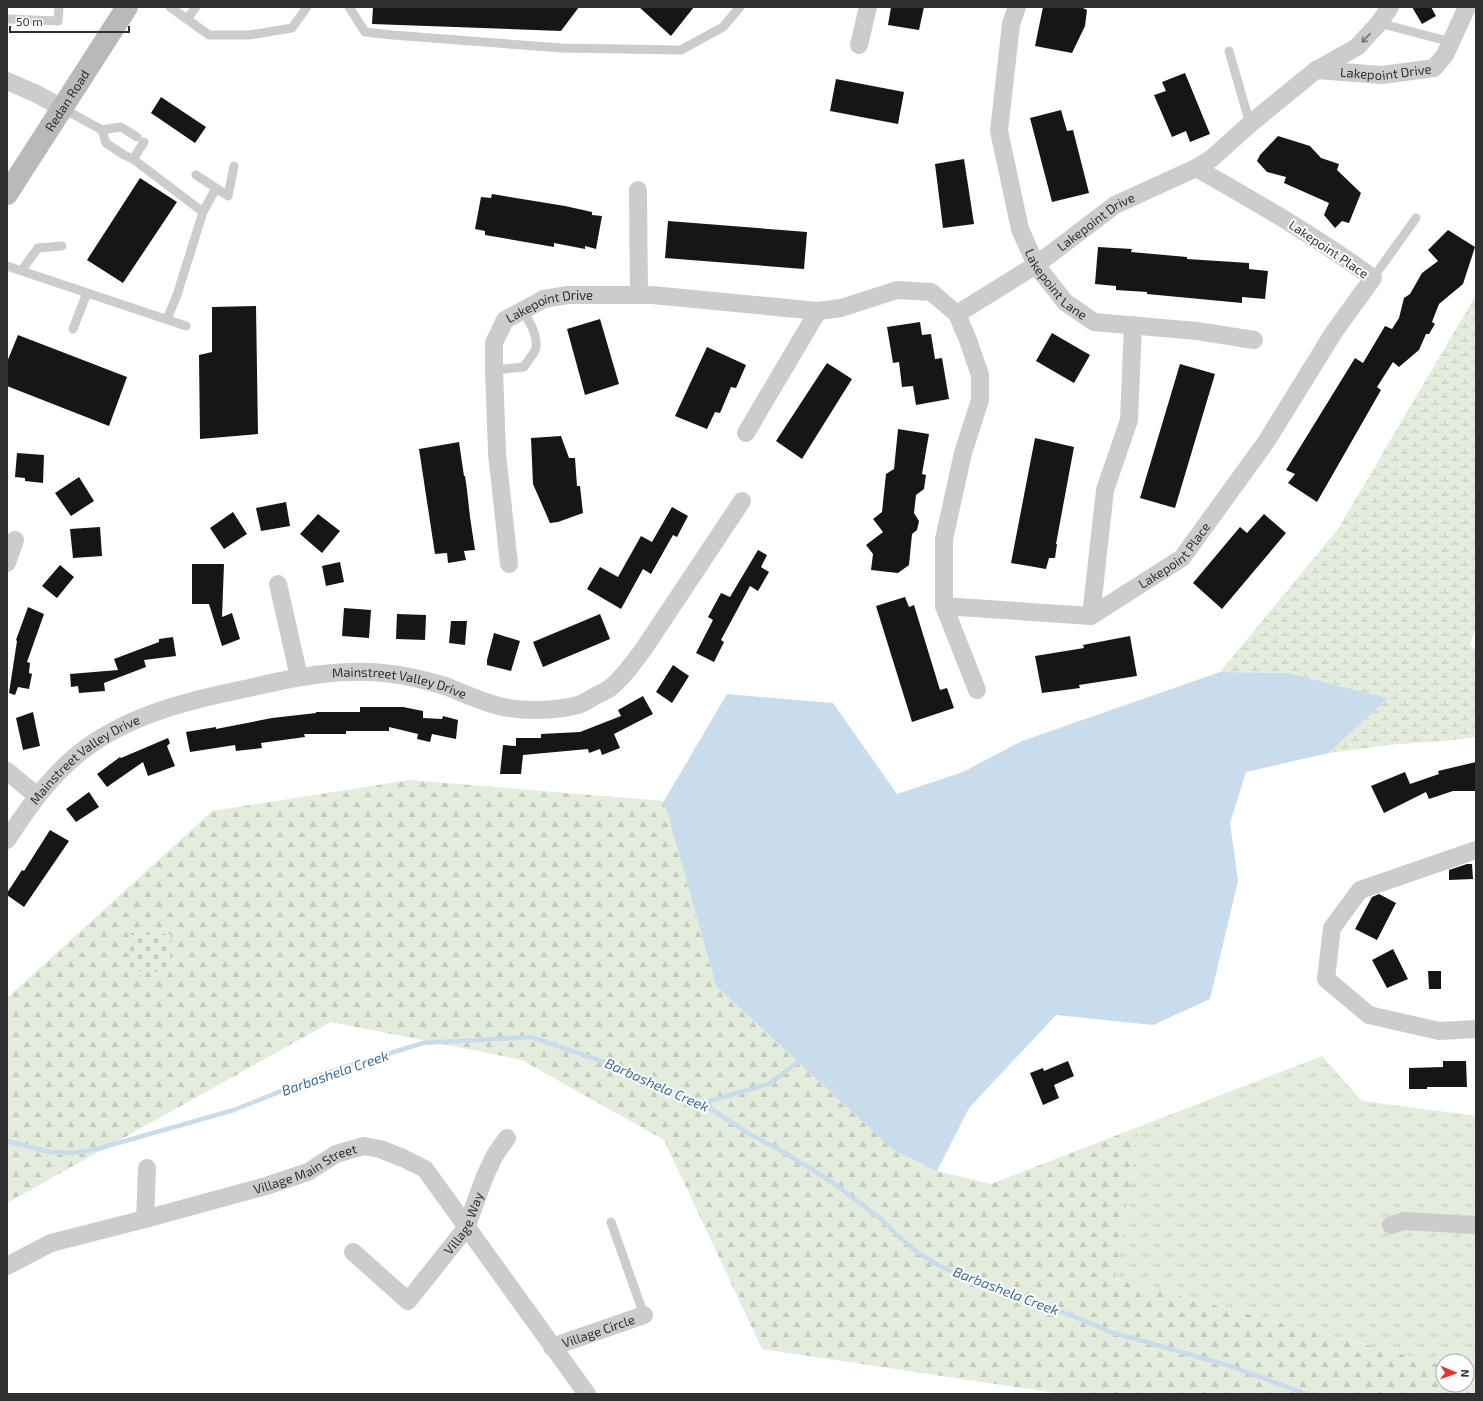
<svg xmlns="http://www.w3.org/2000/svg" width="1483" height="1401" font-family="'Exo 2',sans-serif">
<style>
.grass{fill:url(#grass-tufts)}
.forest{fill:url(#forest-firs)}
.wetland{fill:url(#wetland-marsh)}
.cemetery{fill:url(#cemetery-stones)}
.water{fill:#c9dcec}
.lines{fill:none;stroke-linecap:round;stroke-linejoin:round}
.stream{stroke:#c9dcec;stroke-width:4.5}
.building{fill:#161616}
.service{stroke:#ccc;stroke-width:9}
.minor{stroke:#ccc;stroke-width:18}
.secondary{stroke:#b9b9b9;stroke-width:22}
.oneway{stroke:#767676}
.labels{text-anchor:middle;stroke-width:4;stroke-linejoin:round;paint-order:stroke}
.street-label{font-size:13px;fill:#2f2f2f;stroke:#fff}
.water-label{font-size:14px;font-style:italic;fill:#3d6a92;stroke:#fff}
</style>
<defs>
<pattern id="grass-tufts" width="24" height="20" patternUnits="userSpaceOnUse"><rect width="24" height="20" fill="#e4ecdd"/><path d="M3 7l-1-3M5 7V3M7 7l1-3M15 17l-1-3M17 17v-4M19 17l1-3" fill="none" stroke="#c4cbbe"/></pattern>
<pattern id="forest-firs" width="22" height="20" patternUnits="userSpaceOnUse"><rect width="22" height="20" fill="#e4ecdd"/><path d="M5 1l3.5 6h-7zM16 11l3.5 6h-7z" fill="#c4cbbe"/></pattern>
<pattern id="wetland-marsh" width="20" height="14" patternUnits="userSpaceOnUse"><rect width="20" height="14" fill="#e4ecdd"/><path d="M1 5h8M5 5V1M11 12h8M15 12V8" fill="none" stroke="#c4cbbe"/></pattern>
<pattern id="cemetery-stones" width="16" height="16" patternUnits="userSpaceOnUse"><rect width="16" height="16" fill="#e4ecdd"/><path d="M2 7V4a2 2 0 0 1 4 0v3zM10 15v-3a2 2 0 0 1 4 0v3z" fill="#c4cbbe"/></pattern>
</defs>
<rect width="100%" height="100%" fill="#fff"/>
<path class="grass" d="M1322 1056 1362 1101 1476 1116V1373L1467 1371V1361H1443V1365L1115 1279 1138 1127Z"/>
<path class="forest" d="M409 780 664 801 716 986 893 1150 937 1171 991 1184 1138 1127 1115 1279 1443 1365V1385H1467V1371L1476 1373V1394H1062L762 1349 664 1140 522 1060 331 1022 7 1203V998L212 811Z"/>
<path class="wetland" d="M1476 295V627L1470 645 1476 650V737L1445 741 1398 744 1329 753 1388 698 1289 673 1220 672 1338 529Z"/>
<path class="cemetery" d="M131 933 171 934 170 972 130 971Z"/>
<path class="water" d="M1220 672 1289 673 1388 698 1329 753 1246 772 1230 823 1238 881 1210 999 1153 1025 1056 1015 969 1108 937 1171 893 1150 716 986 664 801 727 694 833 703 897 794 963 772 1022 741Z"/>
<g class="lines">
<path class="stream" d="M702 1103 769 1084 799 1061
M7 1141 50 1152 74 1153 97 1149 234 1110 326 1073 423 1043 531 1037 625 1069 702 1103 749 1134 780 1150 832 1182 881 1219 898 1236 916 1251 936 1264 957 1274 999 1286 1111 1332 1230 1366 1306 1394"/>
</g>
<path class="building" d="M373 7H579L561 31 372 24Z
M639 7H694L671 36Z
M891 7H924L919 30 888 25Z
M1043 7H1081L1087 10 1085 26 1072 53 1035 46Z
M1412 7H1431L1436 16 1422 24Z
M1185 73 1210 134 1190 142 1186 131 1172 137 1154 95 1166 91 1162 82Z
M836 79 904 92 898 124 830 111Z
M161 97 206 127 195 143 151 113Z
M1061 110 1067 131 1073 130 1089 193 1052 202 1030 118Z
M1278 136 1310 146 1321 158 1339 164 1337 170 1361 193 1349 223 1342 221 1335 228 1324 215 1329 203 1284 183 1286 177 1267 172 1257 161 1260 155Z
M964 159 974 224 943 228 935 164Z
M140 178 177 202 123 283 87 260Z
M492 194 565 206 592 212V215L602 216 596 249 585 246V249L554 243V247L485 235V231L475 229 481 197 491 198Z
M668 221 807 232 804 269 665 258Z
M1448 230 1475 247 1463 284 1439 304 1432 322 1435 324 1429 334H1426L1419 350 1399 367 1393 362 1377 387 1381 390 1317 502 1288 483 1295 474 1286 470 1355 358 1363 363 1385 326 1392 329 1399 318 1404 298 1410 294 1422 273 1438 261 1428 250Z
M1098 247 1132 249 1131 252 1187 257V259L1249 263V269L1268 271 1265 299 1242 297V303L1147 294V292L1116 290V286L1095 284Z
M256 306 258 434 200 439 199 355 212 352V307Z
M600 319 619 384 585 395 567 329Z
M920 322 922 335 931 334 935 359 942 358 949 399 916 405 913 386 902 387 899 362 893 363 887 327Z
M1052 333 1090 355 1074 383 1036 361Z
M18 335 127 377 109 426 7 386V362Z
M707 347 746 365 736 388 731 387 720 413 715 412 707 429 675 416Z
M827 363 852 379 802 459 776 441Z
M1180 364 1215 374 1175 508 1140 498Z
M898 429 929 434 922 474 926 475 924 489 916 495 914 513 919 521 917 530 912 534 909 565 898 573 871 570 873 554 866 545 883 532 873 519 882 512 886 474 894 469Z
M561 436 569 458H575L577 486H580L583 513 558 522 550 523 533 484 531 438Z
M1035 438 1074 447 1056 544H1057L1055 558H1049L1046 569 1011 563Z
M459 442 464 476H465L467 490 470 517 475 550 464 551 466 560 448 563 447 553 435 554 419 449Z
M17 453 44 455 43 483 25 481V478L15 477Z
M79 477 94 501 71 516 55 493Z
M286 502 290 526 261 531 256 508Z
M672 507 688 516 677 537 673 535 651 574 643 569 621 609 587 589 600 567 618 577 641 536 652 542Z
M233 512 247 534 224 549 210 528Z
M318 514 340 531 322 553 300 534Z
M1264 514 1286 533 1222 609 1193 583 1240 527 1247 533Z
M100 527 102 556 73 558 70 529Z
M758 550 767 555 761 567 769 572 758 591 750 586 721 640 724 642 714 662 696 653 713 620 708 617 721 593 730 597Z
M340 562 344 582 326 586 322 566Z
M192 564H224L222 617 232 613 240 639 222 646 209 604H192Z
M60 565 74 577 57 598 42 586Z
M905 597 909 607 914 605 940 690 947 688 954 708 912 722 876 606Z
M28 607 44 614 27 662 30 663 29 673 32 674 29 689 18 687 15 695 9 693 17 641 16 640Z
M344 608 371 610 369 638 342 636Z
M397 614 426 615 425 640 396 639Z
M600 614 610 639 543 667 533 642Z
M451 621H467L465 645 449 643Z
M494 633 520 641 511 671 487 665V660Z
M1130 636 1137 676 1079 685 1080 688 1042 693 1035 656 1084 648 1083 645Z
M173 637 176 656 144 660 146 667 104 683 105 691 79 693 78 686 71 687 70 674 118 670 114 659 159 642V639Z
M673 665 689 676 672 703 656 692Z
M643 696 653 714 614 734 620 748 602 755 600 749 589 753 588 749 523 755 521 774H500L503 745 516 746V738H541V734L580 732 621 716 618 710Z
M360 707H403L423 711V718L442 719 443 716 458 720 456 739 432 734 430 742 417 739 418 734 389 727V731H346V734H304L305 737 261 743 262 748 236 751 235 745 190 752 186 732 216 727V729L272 718 316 713V712H360Z
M33 712 40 746 23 750 16 718Z
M168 738 170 743 167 746 175 766 148 776 143 762 107 787 97 774 120 757 121 758Z
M1476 762V791H1453L1429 799 1426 792 1384 813 1371 786 1405 772 1410 784 1439 774 1438 771Z
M89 792 99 807 76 822 66 809Z
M50 830 69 841 24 907 7 895V893L22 870 24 871Z
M1467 864H1472L1473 879 1449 880V870Z
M1379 894 1396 903 1377 940 1355 929 1372 897Z
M1393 949 1408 979 1387 988 1372 960Z
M1428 971H1441V989H1429Z
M1068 1061 1074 1076 1054 1085 1059 1098 1043 1105 1030 1073 1043 1068 1044 1071Z
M1443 1061H1466L1467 1087H1427V1089H1409V1068L1443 1067Z"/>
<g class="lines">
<path class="service" d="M170 7 209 35H249L292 28 307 7
M349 7 365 32 392 35 561 48 681 50 723 27 740 7
M7 19 58 21 59 7
M187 19 196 7
M1379 23 1451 42
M1229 51 1250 124
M62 108 102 130 106 143 124 155 133 159 144 142
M102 130 121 127 137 137
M133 159 203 212 177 295 167 319
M196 175 228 196 234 166
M203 212 216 188
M7 266 186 326
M21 271 38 248 62 246
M1373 278 1416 218
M73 329 87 293
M494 370 524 367C527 362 532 356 535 351 540 338 529 321 523 311
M611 1222 644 1315"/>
<g class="minor">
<path id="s1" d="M1017 7 1011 24 999 131 1020 229 1036 265 1065 302 1094 322 1197 331 1254 340"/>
<path d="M859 45 868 7"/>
<path id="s2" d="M1316 70 1382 75 1434 68 1445 55 1467 7"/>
<path d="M7 81 37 94 62 108"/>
<path d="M638 190 639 295"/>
<path id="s3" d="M957 314 1036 265 1115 205 1196 168 1211 159 1250 124 1316 70 1357 47 1379 23 1390 7"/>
<path d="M746 433 818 311"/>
<path d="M7 563 15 540"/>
<path id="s4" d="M509 564 497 453 494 370V343L505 320 544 299 568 295H652L818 311 841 308 897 290 931 292 957 314 968 340 980 375V400L963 453 944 539V606L1091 616 1182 558 1266 442 1334 332 1373 278C1317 237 1256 202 1196 168"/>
<path d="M278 584 299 677"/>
<path d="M944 606 977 690"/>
<path d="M1091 616 1105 490 1129 420 1133 325"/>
<path d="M7 771 37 796"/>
<path id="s5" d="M7 840C30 804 57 767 93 743 139 712 195 699 249 688 296 677 343 667 392 674 409 676 428 681 445 686 463 693 480 701 499 706 522 712 555 711 578 705 584 703 591 698 597 695 601 693 606 691 610 688 623 678 633 663 643 650L742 501"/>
<path d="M1476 850 1360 890 1332 928 1326 979 1369 1015 1439 1031 1476 1029"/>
<path d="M145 1219 147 1168"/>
<path d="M1391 1225 1404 1221 1476 1225"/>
<path id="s6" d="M353 1252 408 1301 466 1228 485 1176 495 1155 507 1138"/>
<path id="s7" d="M7 1266 51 1243 145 1219 266 1186 308 1172 336 1154 364 1146 380 1149 403 1158 425 1169 587 1394"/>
<path id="s8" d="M552 1347 644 1315"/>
</g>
<path class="secondary" id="s9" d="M7 194 127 7"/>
</g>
<defs><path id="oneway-shaft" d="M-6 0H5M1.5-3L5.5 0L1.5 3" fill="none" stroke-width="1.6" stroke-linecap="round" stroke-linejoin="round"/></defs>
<use class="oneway" href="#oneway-shaft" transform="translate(1366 38) rotate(133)"/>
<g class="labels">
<g class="street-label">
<text dy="5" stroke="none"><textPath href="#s2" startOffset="70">Lakepoint Drive</textPath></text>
<text dy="5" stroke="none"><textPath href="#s9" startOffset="111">Redan Road</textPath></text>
<text dy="5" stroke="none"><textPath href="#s3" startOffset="167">Lakepoint Drive</textPath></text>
<text transform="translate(1329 249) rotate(34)" y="5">Lakepoint Place</text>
<text dy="5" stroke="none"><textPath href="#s1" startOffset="293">Lakepoint Lane</textPath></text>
<text dy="5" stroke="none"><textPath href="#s4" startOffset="295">Lakepoint Drive</textPath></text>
<text dy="5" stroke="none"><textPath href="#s4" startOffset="1269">Lakepoint Place</textPath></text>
<text dy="5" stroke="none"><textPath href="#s5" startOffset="450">Mainstreet Valley Drive</textPath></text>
<text dy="5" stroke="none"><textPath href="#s5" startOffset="114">Mainstreet Valley Drive</textPath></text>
<text dy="5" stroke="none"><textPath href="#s7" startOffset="315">Village Main Street</textPath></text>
<text dy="5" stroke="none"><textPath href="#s6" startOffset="170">Village Way</textPath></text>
<text dy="5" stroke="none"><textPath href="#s8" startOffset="49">Village Circle</textPath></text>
</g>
<g class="water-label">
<text transform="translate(335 1073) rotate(-19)" y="5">Barbashela Creek</text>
<text transform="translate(657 1085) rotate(24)" y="5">Barbashela Creek</text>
<text transform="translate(1006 1291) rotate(21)" y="5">Barbashela Creek</text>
</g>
</g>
<rect width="1483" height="1401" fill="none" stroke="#2f2f2f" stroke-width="16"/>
<g transform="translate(1455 1373) rotate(92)"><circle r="19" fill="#ffffff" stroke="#acacac"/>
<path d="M0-3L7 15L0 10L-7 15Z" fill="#e53232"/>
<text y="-6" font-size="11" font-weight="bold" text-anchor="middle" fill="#2f2f2f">N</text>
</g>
<path d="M10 26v6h119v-6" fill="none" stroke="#2f2f2f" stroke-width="2"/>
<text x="16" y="26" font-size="12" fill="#2f2f2f" stroke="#ffffff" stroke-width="3" paint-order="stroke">50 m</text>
</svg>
